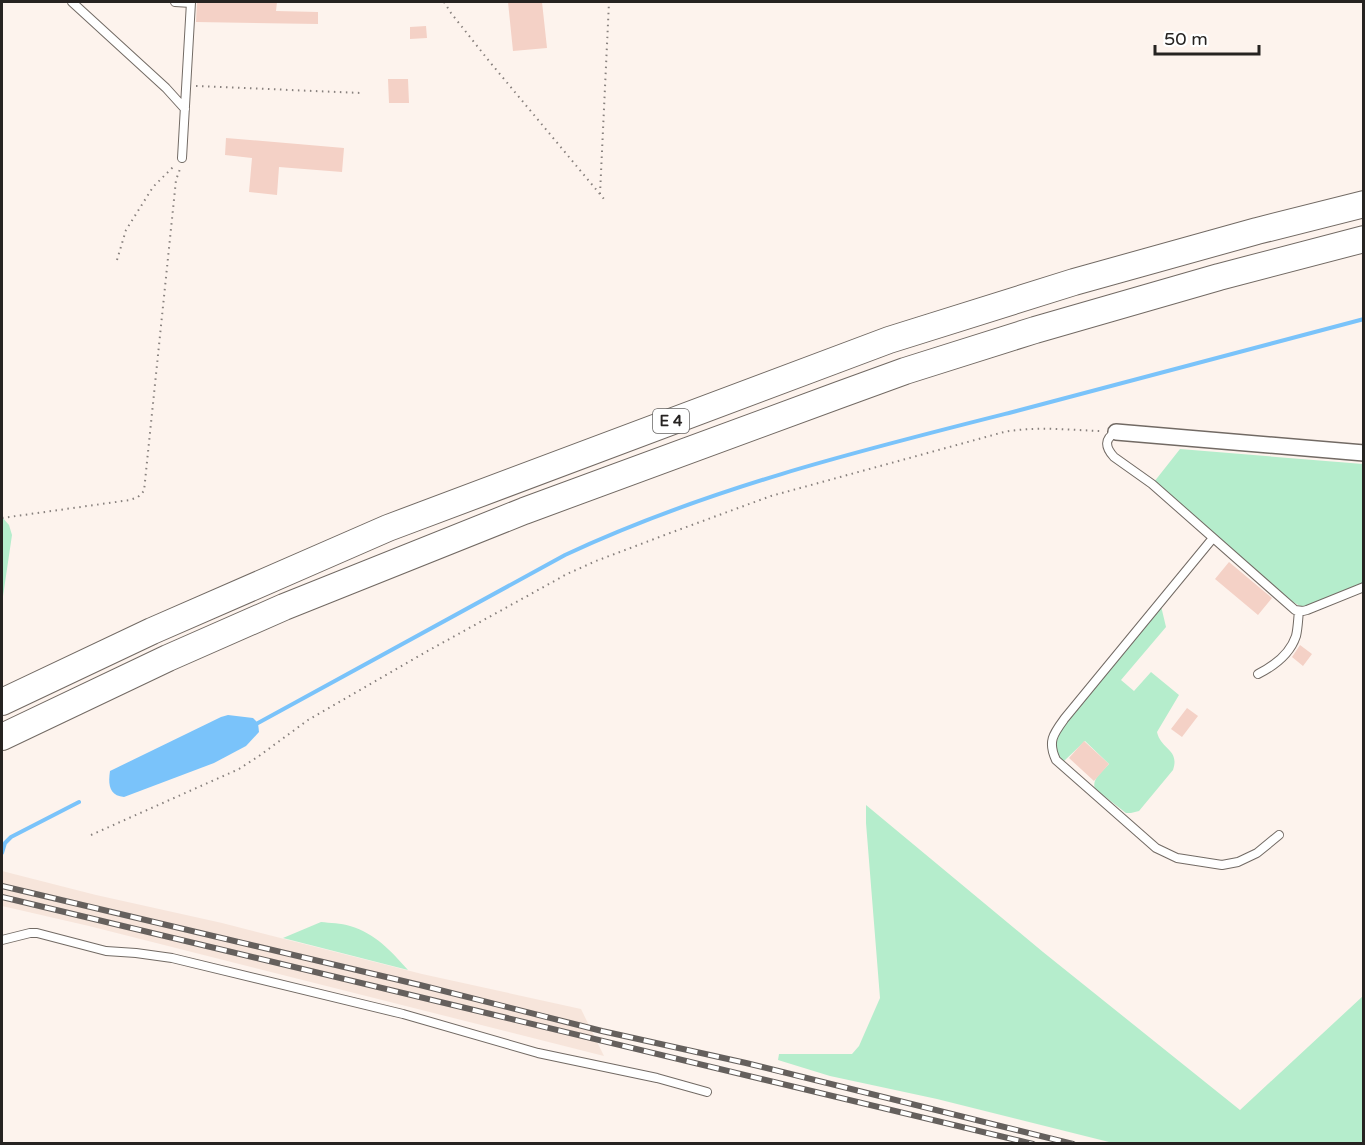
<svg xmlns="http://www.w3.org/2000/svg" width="1365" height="1145" font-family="'Varela Round',sans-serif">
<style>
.built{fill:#f7e5db}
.green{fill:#b5edcc}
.water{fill:#7ac3fa}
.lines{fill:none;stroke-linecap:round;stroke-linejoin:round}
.stream{stroke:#7ac3fa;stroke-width:4}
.building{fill:#f4d1c6}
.lane-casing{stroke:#726a64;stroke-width:10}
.street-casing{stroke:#726a64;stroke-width:18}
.highway-casing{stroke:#726a64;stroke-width:28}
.path{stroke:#88817e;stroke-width:2;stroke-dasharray:1.5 4.5;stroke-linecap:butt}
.lane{stroke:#fff;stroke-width:8}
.street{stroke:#fff;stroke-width:15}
.highway{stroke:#fff;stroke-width:26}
.rail-casing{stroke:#65605d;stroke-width:6}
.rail{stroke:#fff;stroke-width:4;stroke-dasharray:11;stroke-linecap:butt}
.labels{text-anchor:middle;stroke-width:4.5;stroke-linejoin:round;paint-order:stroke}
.shield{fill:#fff;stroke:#676564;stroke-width:1.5}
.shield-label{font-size:15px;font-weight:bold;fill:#262321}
</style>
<rect width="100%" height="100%" fill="#fdf3ed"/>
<path class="built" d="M2 871 96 895 222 923 422 974 581 1009 604 1056 89 926 2 906Z"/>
<path class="green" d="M1180 449 1363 464V583L1308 606H1300L1293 602 1154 482Z
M2 517 9 525 12 535 2 603Z
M1161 606 1166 627 1121 680 1134 691 1151 672 1179 695 1157 732C1161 750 1180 749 1173 770L1139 811 1131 813H1126L1095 789C1091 779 1103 771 1109 764L1085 741 1063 762C1053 752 1056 741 1061 729Z
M866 805 1043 952 1240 1110 1363 996V1143H1113L937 1099 830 1076 778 1060 779 1054H852L859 1046 880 998 866 823Z
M321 922C330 923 341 923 350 926 376 934 390 950 408 970L283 938Z"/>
<path class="water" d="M228 715 253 718 258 723 259 732 246 746 214 763 124 797C109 796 108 784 110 771L221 717Z"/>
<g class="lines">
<path class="stream" d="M258 723 565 555C706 489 858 451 1009 413 1127 382 1245 350 1364 319
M2 853 5 843 11 837 79 802"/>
</g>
<path class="building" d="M197 2H277L276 11 318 12V24L196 22Z
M508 2H542L547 48 513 51Z
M426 26 427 38 410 39V27Z
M388 79H408L409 103H389Z
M226 138 344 148 342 172 279 167 277 195 249 192 252 158 225 155Z
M1229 562 1272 598 1258 615 1215 579Z
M1300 645 1312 654 1303 666 1292 657Z
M1187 708 1198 716 1182 737 1171 729Z
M1084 741 1109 764 1094 781 1069 758Z"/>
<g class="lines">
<g class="lane-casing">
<path id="lane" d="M72 2 166 88 185 109
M175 2 191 3
M182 158 191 2
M1116 432C1104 439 1105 447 1114 457L1152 484 1295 610 1303 611 1307 610 1364 587
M1213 538 1065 718C1054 733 1047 741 1056 760L1156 848 1177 858 1222 865 1238 862 1257 853 1279 835
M1258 674C1274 666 1290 654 1296 636 1298 628 1298 619 1299 611
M2 940 30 933H37L106 951 136 953 172 958 403 1014 538 1053 657 1078 707 1092"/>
</g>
<g class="street-casing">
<path id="street" d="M1116 432 1364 453"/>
</g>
<g class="highway-casing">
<path id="highway" d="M2 702 152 631 388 528 889 340 1074 282 1257 231 1364 204
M2 737 168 658 284 607 524 511 839 395 905 371 1035 330 1219 277 1364 239"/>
</g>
<path class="path" d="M444 2 451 13 489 61 604 199
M196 86 361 93
M600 194 609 2
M117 260 126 230 153 187 174 166
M2 518 130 500 138 497 144 491 176 180 180 169
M91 835 239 769 259 756 308 720 424 653 567 574 596 561 670 533 771 496 1004 432C1035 426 1069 430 1101 431"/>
<use href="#lane" class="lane"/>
<use href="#street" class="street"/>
<use href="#highway" class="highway"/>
<g class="rail-casing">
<path id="rail" d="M2 886 420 985 602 1031 746 1063 1073 1144
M2 897 1033 1144"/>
</g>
<use href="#rail" class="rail"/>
</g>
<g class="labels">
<rect class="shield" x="653" y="409" width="36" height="24" rx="4.5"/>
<g class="shield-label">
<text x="671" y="426">E 4</text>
</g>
</g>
<rect width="1365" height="1145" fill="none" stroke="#262321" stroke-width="6"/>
<path d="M1155 45v9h104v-9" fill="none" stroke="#262321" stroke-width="3"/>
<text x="1164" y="45" font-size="18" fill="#262321" stroke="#ffffff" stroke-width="4.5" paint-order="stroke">50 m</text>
</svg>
